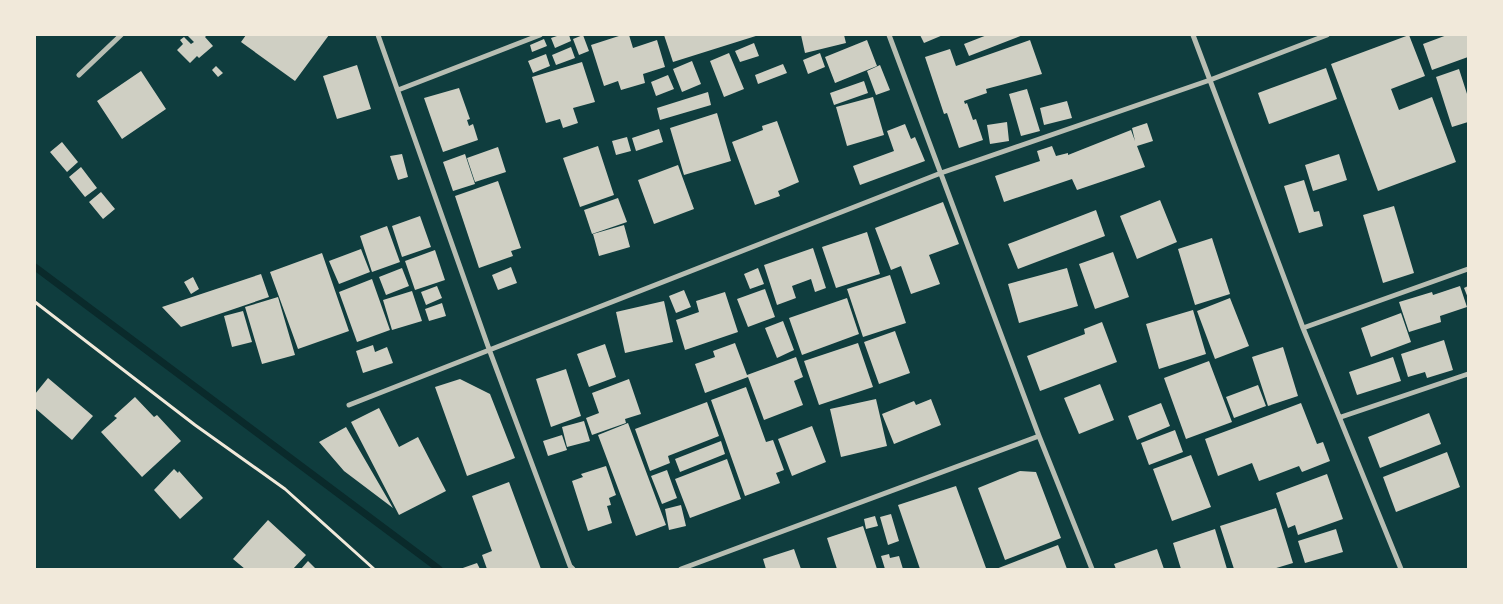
<svg xmlns="http://www.w3.org/2000/svg" width="1503" height="604" font-family="Roboto,sans-serif">
<style>
.lines{fill:none;stroke-linecap:round;stroke-linejoin:round}
.stream{stroke:#0a2a2b;stroke-width:7}
.building{fill:#cfcfc3}
.path{stroke:#f1e9da;stroke-width:3}
.minor{stroke:#b8beb3;stroke-width:5}
</style>
<rect width="100%" height="100%" fill="#0f3d3e"/>
<g class="lines">
<path class="stream" d="M35 267 439 569"/>
</g>
<path class="building" d="M187 35H207L205 37 213 46 199 58 197 56 190 63 177 50 183 44 180 40 184 37 191 44 194 42Z
M246 35H329L295 81 241 42Z
M560 35H569L571 41 555 48 551 38Z
M583 35 589 51 579 55 573 39Z
M622 35H629L633 48 657 40 665 67 643 74 645 83 621 90 618 81 604 86 591 45Z
M664 35H759L673 62Z
M801 35H844L846 43 805 53Z
M920 35H943L924 43Z
M987 35H1023L969 56 964 44Z
M1409 35 1425 76 1391 89 1399 110 1432 97 1456 162 1378 191 1331 64Z
M1447 35H1468V57L1432 70 1423 44Z
M544 39 547 46 532 52 530 45Z
M867 40 877 66 835 83 825 57Z
M1030 40 1042 74 986 89 987 93 964 101 965 104 967 103 973 120 976 119 983 140 959 148 947 113 944 114 925 57 950 49 956 66Z
M754 43 759 56 740 62 735 51Z
M571 47 575 58 556 65 552 55Z
M729 53 744 89 724 97 710 61Z
M820 53 825 67 808 74 803 60Z
M546 54 550 66 533 73 528 61Z
M692 61 701 84 682 92 673 69Z
M582 62 595 102 573 108 578 123 563 128 560 119 546 123 532 77Z
M783 64 787 73 758 84 755 75Z
M357 65 371 109 337 119 323 76Z
M880 65 890 90 876 95 867 71Z
M216 66 223 73 218 77 212 70Z
M1326 68 1337 99 1269 124 1258 93Z
M1459 69 1468 97V122L1452 127 1436 77Z
M141 71 166 109 122 139 97 101Z
M668 75 674 89 656 96 651 82Z
M864 81 868 93 834 105 830 93Z
M459 88 470 119 467 120 469 126 473 124 478 140 443 152 424 98Z
M1027 89 1040 131 1021 136 1009 94Z
M708 92 711 105 660 120 657 108Z
M873 97 884 135 847 146 836 107Z
M1067 101 1072 118 1044 125 1040 108Z
M717 113 731 161 684 175 670 128Z
M777 121 799 182 778 191 780 196 755 205 732 142 763 130 762 126Z
M1007 122 1009 141 990 144 987 125Z
M1147 123 1153 141 1137 146 1145 167 1077 190 1072 179 1004 202 995 176 1040 161 1037 151 1052 146 1056 156 1068 153V155L1131 130 1135 141 1132 128Z
M905 124 911 139 915 137 925 161 860 185 853 166 894 151 887 131Z
M659 129 663 142 636 151 632 138Z
M627 137 631 151 616 155 612 141Z
M62 142 78 162 67 172 50 152Z
M598 146 614 195 580 207 563 158Z
M498 147 506 172 475 182 467 158Z
M402 154 408 177 398 180 390 156Z
M465 154 475 184 453 191 443 162Z
M1339 154 1347 180 1313 191 1305 165Z
M678 165 694 209 654 224 638 180Z
M81 167 97 188 85 197 69 177Z
M1304 180 1314 212 1319 211 1323 226 1299 233 1284 186Z
M498 181 521 248 511 251 513 256 479 268 455 196Z
M101 192 115 209 103 219 89 202Z
M618 198 627 222 592 234 584 210Z
M1160 200 1177 242 1137 259 1120 216Z
M943 202 959 244 929 255 940 284 911 294 901 266 891 270 875 228Z
M1394 206 1414 273 1383 283 1363 215Z
M1096 210 1105 236 1018 269 1008 244Z
M420 216 431 247 402 257 392 226Z
M624 225 630 247 599 256 593 234Z
M387 226 400 262 372 272 360 236Z
M867 232 880 274 836 288 822 247Z
M1212 238 1230 294 1195 305 1178 249Z
M813 248 826 288 815 292 811 279 792 286 796 298 777 305 764 265Z
M361 249 370 272 339 284 329 261Z
M435 250 445 280 415 290 405 261Z
M1113 252 1129 297 1095 309 1079 264Z
M322 253 349 331 298 349 270 272Z
M511 267 517 283 498 290 492 275Z
M402 268 409 286 386 295 379 277Z
M758 268 764 284 750 289 744 274Z
M1067 268 1078 306 1019 323 1008 284Z
M261 274 269 297 181 327 162 307Z
M890 275 906 323 863 337 847 289Z
M193 277 199 289 191 294 184 282Z
M372 279 390 330 357 342 339 292Z
M437 286 442 298 426 305 421 292Z
M1460 286 1467 307 1440 316 1441 322 1409 332 1399 302 1432 292 1433 295Z
M1468 286V298L1464 288Z
M765 289 775 317 748 327 737 299Z
M684 290 691 307 676 313 669 296Z
M412 291 422 321 392 330 383 300Z
M725 292 738 332 685 350 676 320 699 312 696 301Z
M278 297 295 355 262 364 245 307Z
M847 298 859 334 802 355 789 318Z
M1230 298 1249 346 1215 359 1197 311Z
M664 301 673 342 625 353 616 312Z
M442 303 446 316 429 321 425 309Z
M1193 310 1206 354 1159 369 1146 324Z
M243 311 252 342 232 347 224 316Z
M1401 313 1411 342 1371 357 1361 328Z
M783 321 794 350 777 358 765 328Z
M1102 322 1117 362 1040 391 1027 356 1085 334 1084 329Z
M895 331 910 373 879 384 864 342Z
M1444 340 1453 370 1427 378 1425 372 1408 377 1401 354Z
M735 343 747 375 796 357 803 377 794 381 803 405 764 420 748 377 705 393 695 364 715 357 713 351Z
M858 343 873 387 819 405 804 361Z
M605 344 616 377 589 387 577 354Z
M373 345 375 352 387 347 393 363 363 373 356 351Z
M1283 347 1298 396 1268 406 1252 357Z
M1393 357 1401 381 1357 395 1349 372Z
M1209 361 1232 422 1186 439 1164 378Z
M566 369 581 416 551 427 536 379Z
M48 378 93 416 72 440 35 408V394Z
M460 379 490 394 515 458 467 476 435 387Z
M629 379 641 414 625 419 626 423 592 435 586 418 599 413 592 393Z
M1100 384 1114 420 1079 434 1064 398Z
M1258 385 1266 406 1234 418 1226 397Z
M746 387 766 442 773 440 784 470 776 473 780 483 745 496 711 400Z
M135 397 154 417 157 415 181 441 142 477 101 432 117 418 114 416Z
M876 399 887 446 841 457 830 409Z
M931 399 941 425 894 444 882 414 914 401 916 405Z
M707 402 719 436 668 456 670 463 650 471 635 429Z
M1161 403 1170 426 1137 440 1128 416Z
M1301 403 1317 444 1323 442 1330 461 1302 472 1299 466 1259 481 1252 463 1218 476 1205 439Z
M379 408 399 447 418 437 446 491 399 515 351 422Z
M1429 413 1441 444 1380 468 1368 437Z
M584 421 590 441 567 447 562 427Z
M628 423 666 525 636 536 598 435Z
M812 426 826 462 792 476 778 439Z
M346 427 393 508 344 471 319 442Z
M1175 430 1183 452 1149 465 1141 443Z
M562 435 567 450 548 456 543 441Z
M721 441 725 454 680 472 675 459Z
M1447 452 1460 487 1396 512 1383 477Z
M1191 455 1211 507 1172 521 1153 469Z
M727 459 741 499 690 518 675 479Z
M606 466 616 495 609 498 611 505 607 506 612 523 588 531 572 481 583 477 581 474Z
M174 469 178 473 179 471 203 498 180 519 154 490Z
M667 470 677 498 662 504 651 476Z
M1020 471 1036 472 1061 538 1005 560 978 488Z
M1327 474 1343 519 1298 535 1295 525 1288 528 1276 493Z
M509 482 541 569H487L482 555 492 551 472 496Z
M956 486 986 568 920 569 898 505Z
M681 505 686 526 669 530 665 509Z
M1276 508 1293 563 1273 569H1234L1220 526Z
M891 514 899 541 888 545 880 517Z
M875 516 878 526 866 529 864 519Z
M268 520 306 555 293 569H245L233 559Z
M863 526 877 569H837L827 538Z
M1215 529 1227 569H1181L1173 543Z
M1336 529 1343 552 1305 563 1298 541Z
M1058 545 1067 569H996Z
M794 549 801 569H766L763 559Z
M1157 549 1164 569H1116L1114 564Z
M889 554 890 558 899 556 903 569H885L881 556Z
M308 561 316 569H301Z
M477 563 480 569H460Z"/>
<g class="lines">
<path class="path" d="M35 302 195 425 285 489 374 569"/>
<path class="minor" d="M378 35 489 349 570 566 573 569
M889 35 1039 436 1092 569
M1193 35 1303 328 1401 569
M79 75 121 35
M398 90 540 35
M1303 328 1468 269
M349 405 941 173 1210 80 1327 35
M1341 417 1468 374
M681 569 1039 436"/>
</g>
<rect width="1503" height="604" fill="none" stroke="#f1e9da" stroke-width="72"/>
</svg>
